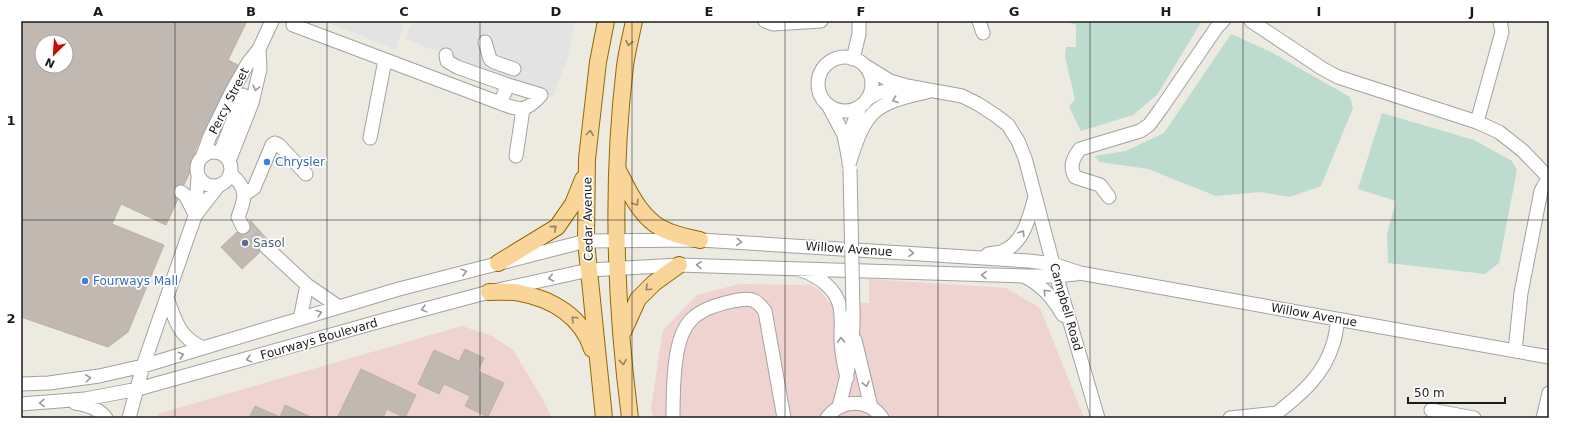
<svg xmlns="http://www.w3.org/2000/svg" width="1570" height="439" font-family="'DejaVu Sans',sans-serif">
<style>
.commercial{fill:#eed3d0}
.wetland{fill:#bedbcf}
.parking{fill:#e3e3e3}
.building{fill:#c1b8b1;stroke:#beb1a4;fill-rule:evenodd}
.lines{fill:none;stroke-linecap:round;stroke-linejoin:round}
.minor-tunnel{stroke:#c3c1b9;stroke-width:13;stroke-dasharray:13 6;stroke-linecap:butt}
.minor-casing{stroke:#a2a2a2;stroke-width:15}
.major-casing{stroke:#916902;stroke-width:18}
.minor{stroke:#fff;stroke-width:13}
.major{stroke:#fad599;stroke-width:16}
.minor-bridge-casing{stroke:#a2a2a2;stroke-width:15;stroke-linecap:butt}
.minor-bridge{stroke:#fff;stroke-width:13}
.oneway{stroke:#968160}
.oneway2{stroke:#989898}
.grid{fill:none;stroke:#1b1b1b;stroke-width:1;stroke-opacity:0.55}
.shop-dot{fill:#3f7fe0;stroke:#fff;stroke-width:1.5}
.service-dot{fill:#5c6f8a;stroke:#fff;stroke-width:1.5}
.labels{text-anchor:middle;stroke-width:3.5;stroke-linejoin:round;paint-order:stroke}
.street-label{font-size:12px;fill:#1b1b1b;stroke:#fff}
.shop-label{font-size:12px;fill:#366cbe;stroke:#fff;text-anchor:start}
.service-label{font-size:12px;fill:#4e5e75;stroke:#fff;text-anchor:start}
.neatline{fill:none;stroke:#1b1b1b;stroke-width:1.5}
.grid-label{font-size:13px;text-anchor:middle;font-weight:bold;fill:#1b1b1b}
</style>
<rect width="100%" height="100%" fill="#edeae1"/>
<path class="commercial" d="M869 279 1006 288 1040 308 1084 418H653L651 408 663 330 697 295 739 284 810 285 821 291 828 302 869 303Z
M462 326 492 336 513 350 543 400 552 418H155L161 413Z"/>
<path class="wetland" d="M1064 21H1202L1157 95 1133 115 1081 131 1069 107 1075 99 1065 57 1066 47H1076V25Z
M1231 34 1271 52 1350 97 1353 108 1321 186 1290 197 1260 192 1216 196 1148 169 1100 162 1094 156 1126 151 1164 133Z
M1382 113 1474 140 1512 161 1517 170 1499 263 1485 274 1388 263 1387 234 1396 201 1358 189Z"/>
<path class="parking" d="M324 21H405L395 49Z
M412 21H575L569 54 553 96 405 39Z"/>
<path class="building" d="M21 21H247L228 60 238 65 203 132 195 152 196 159 184 185H178L174 188V195L178 199 166 225 121 204 112 224 164 245 128 332 108 347 21 317ZM42 42H66V66H42Z
M250 220 267 239 260 242 258 246 260 252 242 269 221 247 237 232 243 235 249 232 251 227Z
M465 349 484 358 478 371 504 383 488 417 465 406 470 396 444 384 439 394 418 384 434 350 459 361Z
M361 369 416 395 405 418 387 409 383 418H337Z
M285 405 313 418H249L255 406 280 417Z"/>
<g class="lines">
<path class="minor-tunnel" d="M243 227 266 247"/>
<g class="minor-casing">
<path id="minor" d="M765 21 773 24 821 21
M979 21 983 33
M1251 21 1323 69 1338 77 1477 122 1499 132 1523 151 1548 177
M293 25 500 103C521 111 526 112 541 95L508 85 500 103
M485 42 490 59 494 62 514 69
M446 55 447 61 457 67 508 85
M818 84a27 27 0 1 1 54 0a27 27 0 1 1-54 0Z
M853 59 859 34V21
M864 65 890 81 907 86 962 96 978 104 995 115 1008 125 1018 141 1025 158 1053 264 1098 418
M867 99 878 93 905 86
M828 105 844 135 849 161
M1477 122 1502 32 1500 21
M370 138 385 60
M848 147 850 133 860 106
M197 169a17 17 0 1 1 34 0a17 17 0 1 1-34 0Z
M220 153 243 95
M203 155 210 136 231 93 248 63 259 49 272 21
M516 156 523 109
M229 161 252 103 260 69 259 49
M849 164C866 110 873 104 927 92
M230 173C248 189 246 196 238 217L243 227
M181 192 185 195 195 214
M245 194 254 188 272 145 275 143 279 145 306 174
M1109 197 1100 185 1075 177C1069 166 1073 158 1080 149L1140 131 1149 125 1160 110 1217 27 1223 21
M195 216 219 185
M266 247 307 285 339 307
M988 254C993 253 997 253 1001 252 1024 244 1029 217 1035 197
M801 270C818 276 836 288 840 307 842 317 841 328 841 338 841 352 844 365 847 378
M1024 276C1043 286 1052 297 1063 315
M167 298C176 322 179 337 203 348
M300 319 307 285
M855 340 871 407
M1515 351 1521 293 1541 191 1549 176
M21 384 49 383 99 376 143 366 399 289 586 241 700 240 1029 261 1053 264 1080 273 1549 357
M75 403C87 405 98 408 106 418
M21 404 85 399 138 389 388 319 489 292 589 270 679 265 1023 276H1056L1076 274
M839 406C848 375 854 344 853 311
M1431 410 1474 418
M129 418 143 366 195 216 198 177
M673 418C673 397 673 380 676 359 681 321 695 309 733 301 748 298 755 297 765 311L784 418
M827 418C841 399 868 398 882 418
M1230 418 1277 413
M1277 418V413C1301 394 1324 375 1333 344 1336 336 1336 328 1338 320
M1543 418 1549 393"/>
</g>
<g class="major-casing">
<path id="major" d="M618 170C630 194 643 223 670 232 680 236 690 238 700 240
M498 263 557 227 573 204 583 179
M489 292C500 292 511 291 520 293 553 299 582 317 592 349
M623 332 638 299 654 283 679 265
M604 418 586 241 587 159 598 62 606 21
M630 418C615 302 611 183 625 66 627 51 631 36 634 21"/>
</g>
<use href="#minor" class="minor"/>
<use href="#major" class="major"/>
<g class="minor-bridge-casing">
<path id="minor-bridge" d="M850 169 853 311"/>
</g>
<use href="#minor-bridge" class="minor-bridge"/>
</g>
<defs><path id="oneway-chevron" d="M-2-3.5L2.5 0L-2 3.5" fill="none" stroke-width="1.6" stroke-linecap="round" stroke-linejoin="round"/></defs>
<g class="oneway">
<use href="#oneway-chevron" transform="translate(629 43) rotate(101)"/>
<use href="#oneway-chevron" transform="translate(590 133) rotate(-83)"/>
<use href="#oneway-chevron" transform="translate(636 203) rotate(58)"/>
<use href="#oneway-chevron" transform="translate(554 228) rotate(-40)"/>
<use href="#oneway-chevron" transform="translate(648 288) rotate(137)"/>
<use href="#oneway-chevron" transform="translate(574 319) rotate(-137)"/>
<use href="#oneway-chevron" transform="translate(623 362) rotate(84)"/>
</g>
<g class="oneway2">
<use href="#oneway-chevron" transform="translate(256 88) rotate(104)"/>
<use href="#oneway-chevron" transform="translate(895 100) rotate(160)"/>
<use href="#oneway-chevron" transform="translate(1022 233) rotate(-58)"/>
<use href="#oneway-chevron" transform="translate(739 242) rotate(4)"/>
<use href="#oneway-chevron" transform="translate(911 253) rotate(4)"/>
<use href="#oneway-chevron" transform="translate(699 265) rotate(-179)"/>
<use href="#oneway-chevron" transform="translate(464 272) rotate(-15)"/>
<use href="#oneway-chevron" transform="translate(984 275) rotate(-178)"/>
<use href="#oneway-chevron" transform="translate(551 278) rotate(167)"/>
<use href="#oneway-chevron" transform="translate(1046 292) rotate(-133)"/>
<use href="#oneway-chevron" transform="translate(424 309) rotate(165)"/>
<use href="#oneway-chevron" transform="translate(319 313) rotate(-17)"/>
<use href="#oneway-chevron" transform="translate(841 340) rotate(-92)"/>
<use href="#oneway-chevron" transform="translate(181 355) rotate(-17)"/>
<use href="#oneway-chevron" transform="translate(249 359) rotate(165)"/>
<use href="#oneway-chevron" transform="translate(88 378) rotate(-8)"/>
<use href="#oneway-chevron" transform="translate(866 384) rotate(77)"/>
<use href="#oneway-chevron" transform="translate(42 403) rotate(178)"/>
</g>
<path class="grid" d="M175 21V418M327 21V418M480 21V418M632 21V418M785 21V418M938 21V418M1090 21V418M1243 21V418M1395 21V418M21 220H1549"/>
<g class="shop-dot">
<circle cx="267" cy="162" r="4"/>
<circle cx="85" cy="281" r="4"/>
</g>
<circle class="service-dot" cx="245" cy="243" r="4"/>
<g class="labels">
<g class="street-label">
<text transform="translate(229 101) rotate(-63)" y="4">Percy Street</text>
<text transform="translate(588 219) rotate(-91)" y="4">Cedar Avenue</text>
<text transform="translate(849 249) rotate(4)" y="4">Willow Avenue</text>
<text transform="translate(1066 307) rotate(74)" y="4">Campbell Road</text>
<text transform="translate(1314 315) rotate(10)" y="4">Willow Avenue</text>
<text transform="translate(319 339) rotate(-16)" y="4">Fourways Boulevard</text>
</g>
<g class="shop-label">
<text x="275" y="166">Chrysler</text>
<text x="93" y="285">Fourways Mall</text>
</g>
<g class="service-label">
<text x="253" y="247">Sasol</text>
</g>
</g>
<rect width="1570" height="439" fill="none" stroke="#ffffff" stroke-width="44"/>
<g transform="translate(54 54) rotate(205)"><circle r="19" fill="#ffffff" stroke="#a4a4a4"/>
<path d="M0-3L7 15L0 10L-7 15Z" fill="#c40d03"/>
<text y="-6" font-size="11" font-weight="bold" text-anchor="middle" fill="#1b1b1b">N</text>
</g>
<path d="M1408 397v6h97v-6" fill="none" stroke="#1b1b1b" stroke-width="2"/>
<text x="1414" y="397" font-size="12" fill="#1b1b1b" stroke="#ffffff" stroke-width="3" paint-order="stroke">50 m</text>
<rect x="22" y="22" width="1526" height="395" class="neatline"/>
<g class="grid-label">
<text x="98" y="16">A</text>
<text x="251" y="16">B</text>
<text x="404" y="16">C</text>
<text x="556" y="16">D</text>
<text x="709" y="16">E</text>
<text x="861" y="16">F</text>
<text x="1014" y="16">G</text>
<text x="1166" y="16">H</text>
<text x="1319" y="16">I</text>
<text x="1472" y="16">J</text>
<text x="11" y="125">1</text>
<text x="11" y="323">2</text>
</g>
</svg>
